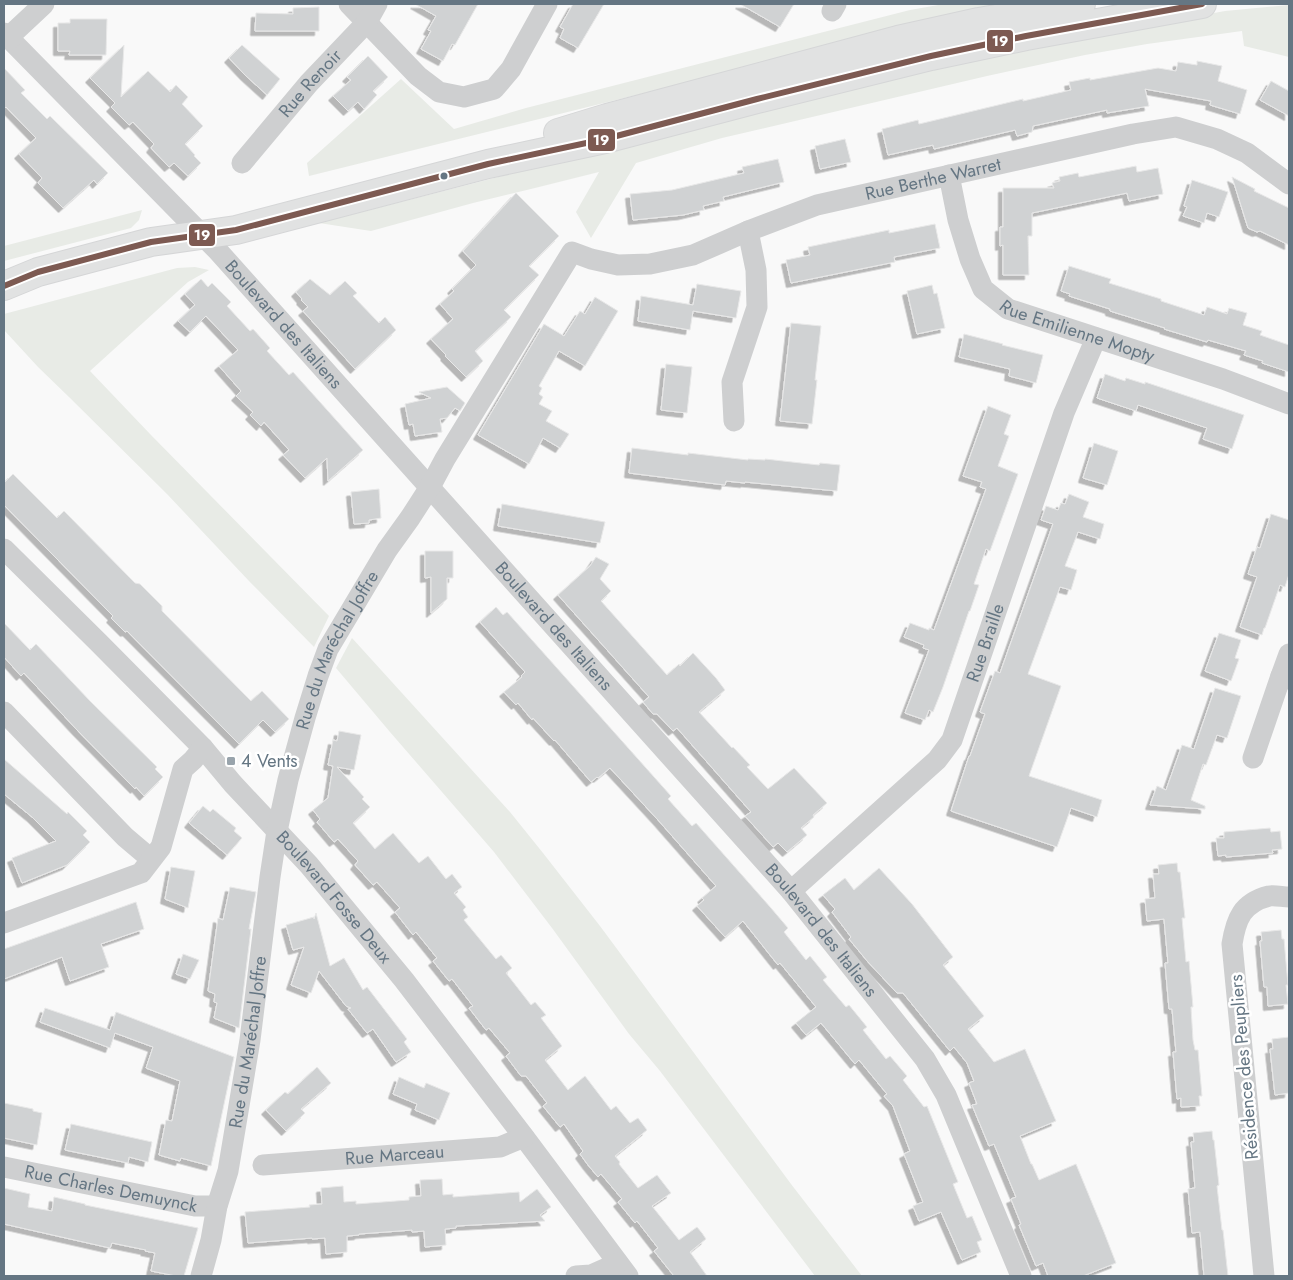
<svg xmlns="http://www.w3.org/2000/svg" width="1293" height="1280" font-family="Jost,sans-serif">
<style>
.green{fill:#e8ebe6}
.building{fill:#d0d2d3;stroke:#e8e8e8;filter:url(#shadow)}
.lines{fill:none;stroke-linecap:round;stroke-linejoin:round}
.secondary-casing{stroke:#d5d6d7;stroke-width:30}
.street{stroke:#cecfd0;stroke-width:21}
.secondary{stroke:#e1e2e2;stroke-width:28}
.bus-1-casing{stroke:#fff;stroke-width:10}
.bus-1{stroke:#7d5a52;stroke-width:6}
.bus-dot{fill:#657683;stroke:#fff;stroke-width:2}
.poi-dot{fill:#99a4ac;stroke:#fff;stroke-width:2}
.labels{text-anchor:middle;stroke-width:5;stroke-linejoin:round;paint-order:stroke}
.street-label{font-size:18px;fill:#657683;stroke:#fff}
.poi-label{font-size:18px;fill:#657683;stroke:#fff;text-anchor:start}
.line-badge{stroke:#fff;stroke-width:2}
.badge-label{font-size:14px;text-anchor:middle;font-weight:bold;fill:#fff}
</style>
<defs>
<filter id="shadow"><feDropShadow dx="-4.5" dy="4.5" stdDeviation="0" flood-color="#0004"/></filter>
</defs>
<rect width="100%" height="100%" fill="#f9f9f9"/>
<path class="green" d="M944 4H1033L701 79 309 176 307 163 401 79 454 129 526 108 910 10Z
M1289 5V57L1244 46 1242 31 1147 44 1085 55 987 76 722 138 636 163 591 238 576 212 599 172 535 188 473 203 371 231 319 223 861 84 1071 39 1225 11Z
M142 210 139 220 131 228 4 261V246Z
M195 267 209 270 188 282 90 371 151 435 329 616 314 647 249 581 167 494 69 397 38 367 4 330V314L177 268Z
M352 638 510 812 543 853 600 926 791 1184 862 1276H815L660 1071 629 1034 552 928 494 852 390 732 336 668Z"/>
<path class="building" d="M415 4H478L455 45 452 44 443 61 421 49 431 31 428 30 436 16Z
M573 4H604L578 48 560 38 564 29 560 27Z
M740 4H794L780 27Z
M319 7V31H255L256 13 293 14V8Z
M70 19H107L106 55H69L70 51H58V23H70Z
M124 45 121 97 148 71 170 92 176 85 188 97 182 104 203 126 185 144 195 155 194 156 201 163 188 176 174 163 169 167 151 148 154 144 133 122 129 125 111 107 115 103 90 78Z
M242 45 280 79 267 95 245 75 229 58Z
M368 56 388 77 373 91 377 95 364 109 358 102 348 111 333 96 351 80 347 77Z
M1197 61 1222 66 1218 81 1247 90 1240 114 1210 105 1211 101 1145 89 1149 106 1107 113V110L1033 126 1032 132 1017 136 1015 130 934 149 933 145 888 155 882 129 918 120 919 124 1023 99V101L1071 90 1069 82 1090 78V80L1158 68 1176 71 1178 62 1197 65Z
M4 68 25 90 21 93 47 119 50 116 108 173 97 184 94 180 63 208 38 183 42 178 19 154 36 138 6 107 4 109Z
M1271 81 1289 91V116L1260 100Z
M845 139 851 162 820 169 815 146Z
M778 159 784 182 723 197 724 201 703 206 704 210 683 215 633 220 630 194 672 190 744 173 742 167Z
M1136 166 1137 172 1158 168 1163 194 1129 201 1127 193 1032 213V236H1028L1029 275H1003V245L1000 246V227H1003V188H1054L1052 183 1060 181 1059 177 1078 173 1079 177Z
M1232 177 1255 189 1254 191 1289 208V245L1260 231 1257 232 1248 228Z
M1192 180 1228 192 1219 217 1207 213 1204 223 1183 216 1187 207 1184 206Z
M516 193 559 236 529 266 539 275 504 310 511 317 475 351 483 361 466 377 445 356 446 355 431 339 453 319 440 304 454 291 452 289 476 265 463 251Z
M935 224 940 248 894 257 895 262 791 283 786 260 810 255 808 247 889 230V233Z
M1069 266 1111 279 1109 283 1161 299V301L1204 315 1207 307 1227 314 1229 308 1247 313 1243 325 1262 331 1260 335 1289 345V372L1262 363 1263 361 1244 355 1246 351 1208 340 1207 342 1164 329 1165 328 1110 311V309L1069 296 1070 294 1061 291Z
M201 279 208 287 212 283 231 302 227 306 250 331 253 329 270 348 267 351 289 375 293 372 363 450 328 481 327 458 305 478 283 455 289 450 264 422 261 426 250 415 253 412 236 396 241 391 219 366 238 350 206 316 190 332 178 321 195 305 185 294Z
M310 279 330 295 345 281 357 293 353 296 379 323 385 317 396 330 355 369 303 311 308 307 301 300 302 299 296 292Z
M697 284 741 291 736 318 693 311 690 330 638 321 641 296 693 305Z
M932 285 934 294 937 293 945 328 917 334 907 291Z
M595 297 618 311 585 366 559 351 539 386 542 388 539 394 543 397 539 404 552 411 546 421 569 434 560 448 543 438 529 464 478 435 544 324 564 336 580 311 585 314Z
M791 323 821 326 815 380H817L812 424 780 421Z
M964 334 1003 344 1002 345 1043 355 1036 383 1009 376 1010 369 959 357Z
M666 364 692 367 687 413 661 410Z
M1105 374 1125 381 1126 378 1145 384V382L1244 415 1232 449 1203 439 1207 428 1138 405 1136 411 1097 398Z
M447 387 465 403 460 411 455 408 447 418 440 419 442 432 415 436 413 424 409 425 405 404 431 398 419 392Z
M988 406 1011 415 1004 434 1009 436 998 466 1018 474 990 551 986 549 974 584 979 585 970 611H969L943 687 933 712 929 710 925 720 905 713 929 650 923 648 924 645 904 637 910 623 929 630V628L934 630 986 489 980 487 982 482 963 476Z
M1094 443 1118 451 1107 485 1083 478Z
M632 448 688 455V453L748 460V459L765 460V459L819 465 820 463 840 465 837 491 745 482V483L726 481 725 485 629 473Z
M13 474 57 518 64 511 135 583 140 584 162 606V611L251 701 262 691 289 719 275 732 263 720 239 744 127 631 125 632 111 618 113 616 4 505V483Z
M379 489 381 518 369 520V523L354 524 351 492Z
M1069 494 1089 502 1083 517 1104 524 1100 539 1078 532 1065 566 1077 570 1071 590 1060 587 1028 674 1061 686 1029 776 1102 800 1097 817 1071 808 1057 847 951 811 969 756H970L985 714 980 712 995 671 1000 673 1053 524 1041 520 1046 506 1058 510 1061 503 1065 504Z
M502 504 605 522 600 543 498 526Z
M1271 514 1289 520V574L1285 587 1280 585 1265 628H1264L1262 635 1240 627 1257 577 1248 574 1257 547 1260 548Z
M425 551H453V578H447V599L431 613V577L425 578Z
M596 557 609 564 600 579 611 591 601 601 667 675 679 664 680 666 693 653 716 678 725 690 699 712 732 748 733 747 750 765 747 767 768 789 794 768 827 803 813 815 814 817 801 828 807 835 787 852 778 843 773 847 745 816 751 812 677 728 673 731 657 714H653L643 702 649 697 558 595 590 566Z
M496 607 503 615 507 612 671 796 668 799 692 826 696 823 771 908 788 928 784 932 806 960 810 956 827 977 823 980 846 1007 849 1005 867 1027 863 1030 886 1059 890 1056 907 1076 903 1080 924 1107 927 1106 958 1182 953 1184 967 1218 972 1216 982 1240 977 1242 981 1252 962 1260 941 1212 919 1221 913 1206 923 1202 904 1154 910 1151 893 1106 884 1096 887 1094 859 1060 855 1064 821 1023 806 1035 796 1023 816 1007 780 963 778 965 743 921 725 937 697 906 704 900 702 898 716 886 658 820 610 768 598 778 597 777 591 782 555 740 554 741 533 718 532 720 518 703 516 705 504 692 522 677 521 676 525 672 480 622Z
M4 623 30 650 36 644 91 702 157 767 155 769 163 777 144 796 136 787 135 789 78 731 24 673 21 676 4 657Z
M1219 633 1241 640 1235 658 1239 659 1231 681 1205 671Z
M1215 688 1241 696 1227 738 1217 735 1206 765 1203 764 1191 800 1205 806V809L1150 805 1157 786 1166 790 1182 745 1194 749Z
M339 731 361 735 354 770 337 767 364 797 362 799 370 807 353 823 375 849 393 833 419 863 428 856 446 879 452 874 462 887 454 893 466 907 463 910 468 917 464 920 496 959 501 955 512 968 506 973 531 1005 535 1002 546 1015 541 1018 562 1046 545 1060 568 1090 585 1076 611 1110 616 1106 630 1123 638 1118 647 1130 615 1156 620 1162 619 1164 638 1188 657 1175 671 1193 652 1206 679 1240 697 1227 702 1233 706 1239 690 1252 707 1276H674L654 1251 658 1248 637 1221 635 1223 618 1202 622 1199 601 1174 598 1177 588 1165 580 1154 583 1151 564 1124 560 1127 543 1106 547 1103 526 1076H521L506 1056 510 1053 489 1028 486 1030 469 1008 473 1006 452 979 449 981 433 961 437 958 416 932 413 935 395 912 400 908 377 882 373 885 355 865 358 861 338 839 334 842 317 822 320 819 313 810 328 798 333 766 328 765 333 740 337 741Z
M4 759 67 814 68 812 87 831 83 835 90 842 67 865 22 883 12 858 56 841 32 817 4 794Z
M203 806 210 812 213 809 236 828 234 831 242 838 227 855 189 823Z
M1270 828 1271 832 1280 831 1282 849 1272 850 1273 853 1226 857V855L1218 856 1216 838H1224V832Z
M1177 863 1178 872H1180L1185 918H1182L1186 962 1189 961 1193 1007H1191L1193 1040 1195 1050H1198L1202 1096H1199L1200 1106 1181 1107V1098L1177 1099 1173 1052H1176L1172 1009H1169L1165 963H1168L1164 919 1147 921 1145 899 1155 898 1153 874H1159L1158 865Z
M171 867 195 871 188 908 165 899Z
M879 868 912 904 953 957 943 965 984 1016 968 1029 994 1062 1025 1049 1056 1121 1020 1136 1031 1164H1032L1039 1180 1076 1164 1104 1232 1116 1263 1083 1276H1048L1043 1263 1036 1266 1019 1225 1021 1224 1011 1199 1016 1197 994 1144 989 1146 972 1105 977 1104 969 1083 974 1081 967 1063 954 1047 950 1051 903 993H897L868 962 849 939 851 937 832 912 835 909 823 895 845 878 854 890Z
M230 887 256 892 249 929H251L239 1028 214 1018 217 1003 214 1002 215 994 208 991 218 918 223 920Z
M136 902 144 929 101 944 109 967 70 981 62 957 4 979V949Z
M316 913 330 966 344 958 363 990 367 987 407 1039 404 1042 411 1052 396 1062 373 1029 367 1033 348 1009 351 1008 346 1006 319 971 311 993 291 985 304 947 293 950 286 925 314 917V919Z
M1281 930 1282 939H1284L1288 985H1286L1288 1004 1268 1006 1267 987H1264L1260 941H1262L1261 932Z
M183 954 199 960 190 979 176 974Z
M45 1008 110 1030 116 1012 234 1057 211 1166 181 1158 180 1161 159 1155 166 1120 172 1121 180 1081 146 1068 153 1047 115 1033 110 1048 67 1032 40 1022Z
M1289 1037V1093L1275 1095 1270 1049H1273L1272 1039Z
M317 1067 331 1083 301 1109 305 1113 286 1131 266 1110 285 1092 288 1094Z
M399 1077 424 1088 426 1083 450 1093 439 1120 415 1110 417 1104 393 1094Z
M4 1103 33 1109V1111L42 1113 37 1145 4 1138Z
M71 1124 152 1142 148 1162 129 1157 128 1163 65 1150Z
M1212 1131 1213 1140H1214L1219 1185 1217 1186 1222 1230H1223L1228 1276H1204L1200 1232 1192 1233 1188 1189 1195 1188 1191 1142H1194L1193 1133Z
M442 1179 443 1195 453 1194V1197L519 1192 520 1202 537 1189 551 1207 540 1215 545 1221 456 1226V1228L445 1229 446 1245 425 1247 424 1231 412 1232V1230L359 1234V1235L347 1236V1252L326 1254 325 1238 312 1239V1238L248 1243 245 1212 310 1207 309 1205 322 1204 321 1188 343 1186 344 1202 356 1201V1204L409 1200V1197L421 1196 420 1180Z
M4 1188 30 1194 28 1207 52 1211 54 1197 85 1204V1205L198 1228 184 1276H176L151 1271 155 1253 145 1251 146 1250 112 1243 110 1248 4 1224Z"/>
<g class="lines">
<g class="secondary-casing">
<path id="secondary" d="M558 133 607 118 898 40 979 22 1081 4
M4 286 38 272 151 242 236 230 488 164 605 139 757 99 931 56 1026 36 1202 4"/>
</g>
<g class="street">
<path d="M349 4 418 76 439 92 464 97 494 89 511 69 547 4"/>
<path d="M832 11 836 4"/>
<path id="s1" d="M4 33 218 251 791 891 925 1059 946 1095 1021 1276"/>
<path d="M10 39 13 33 44 4"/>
<path id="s2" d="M242 163 309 83 367 22 377 4"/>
<path id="s3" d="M949 175 958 220 970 259 983 289 1008 309 1223 379 1289 404"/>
<path d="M734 421 732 382 757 307 756 270 748 231"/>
<path id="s4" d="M4 549 99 643 203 748 233 784 309 865 404 980 524 1137 628 1276"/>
<path d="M1289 654 1281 676 1289 679"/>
<path d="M4 712 125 837 151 859"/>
<path d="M1253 758 1281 676"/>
<path id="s5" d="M791 891 937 760 952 740 1064 413 1096 338"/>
<path d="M4 923 141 873 161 847 183 769 193 760 203 748"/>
<path id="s6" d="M263 1165 500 1147 524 1137"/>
<path id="s7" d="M4 1167 195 1206H217"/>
<path id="s8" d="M201 1276 211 1240 217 1206 228 1171 250 1040 270 877 277 831 288 780 305 718 318 676 328 649 387 550 410 518 430 487 445 459 572 252 591 259 618 265 650 264 693 255 748 231 817 205 1133 134 1176 127 1217 139 1247 153 1289 184"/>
<path d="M576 1276 591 1275 618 1263"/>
<path d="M1264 1276 1232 944C1236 919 1242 903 1269 896 1275 895 1283 897 1289 897"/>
</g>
<use href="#secondary" class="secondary"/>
<g class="bus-1-casing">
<path id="bus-1" d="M4 286 38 272 151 242 236 230 488 164 605 139 757 99 931 56 1026 36 1202 4"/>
</g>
<use href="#bus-1" class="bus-1"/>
</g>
<circle class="bus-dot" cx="444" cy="176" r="4.5"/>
<rect class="poi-dot" x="226" y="756" width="10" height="10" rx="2.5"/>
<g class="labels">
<g class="street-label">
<text dy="6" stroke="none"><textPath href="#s2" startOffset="105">Rue Renoir</textPath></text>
<text dy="6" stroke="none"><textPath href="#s8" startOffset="1484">Rue Berthe Warret</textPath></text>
<text dy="6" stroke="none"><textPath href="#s1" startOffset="404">Boulevard des Italiens</textPath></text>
<text dy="6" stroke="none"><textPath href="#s3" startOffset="224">Rue Emilienne Mopty</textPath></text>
<text dy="6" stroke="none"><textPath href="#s1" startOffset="809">Boulevard des Italiens</textPath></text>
<text dy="6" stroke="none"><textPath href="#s5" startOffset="324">Rue Braille</textPath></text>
<text dy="6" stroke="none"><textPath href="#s8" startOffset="644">Rue du Maréchal Joffre</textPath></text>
<text dy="6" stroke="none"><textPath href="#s4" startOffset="480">Boulevard Fosse Deux</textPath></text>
<text dy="6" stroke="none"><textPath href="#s1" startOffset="1214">Boulevard des Italiens</textPath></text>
<text dy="6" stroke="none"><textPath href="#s8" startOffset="239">Rue du Maréchal Joffre</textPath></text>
<text transform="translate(1244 1067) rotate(-95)" y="6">Résidence des Peupliers</text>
<text dy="6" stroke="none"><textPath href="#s6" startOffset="132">Rue Marceau</textPath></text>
<text dy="6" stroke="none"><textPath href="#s7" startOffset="109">Rue Charles Demuynck</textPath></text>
</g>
<g class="poi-label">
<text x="241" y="767">4 Vents</text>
</g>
</g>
<g class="line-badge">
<rect x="986" y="29" width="28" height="24" rx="5" fill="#7d5a52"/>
<rect x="587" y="128" width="29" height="24" rx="5" fill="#7d5a52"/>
<rect x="188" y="223" width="28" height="24" rx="5" fill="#7d5a52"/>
</g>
<g class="badge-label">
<text x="1000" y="46">19</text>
<text x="601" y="145">19</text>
<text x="202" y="240">19</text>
</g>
<rect width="1293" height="1280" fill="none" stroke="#657683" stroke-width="10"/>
</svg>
